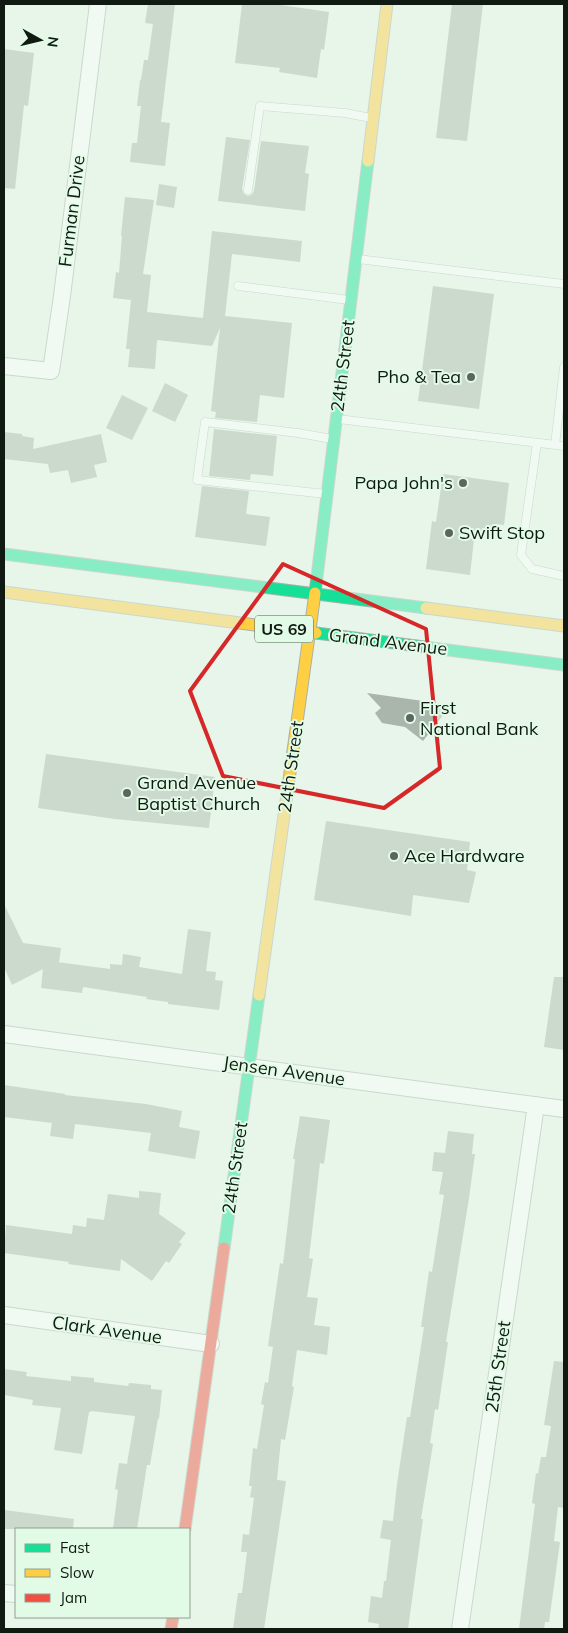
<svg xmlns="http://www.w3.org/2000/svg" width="568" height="1633" font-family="Mulish,sans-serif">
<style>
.building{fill:#aab5ac}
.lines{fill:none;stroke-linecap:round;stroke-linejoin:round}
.lane-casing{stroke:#a8b2aa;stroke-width:9}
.street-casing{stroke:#a8b2aa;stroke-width:18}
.fast-casing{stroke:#a8b2aa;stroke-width:13}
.slow-casing{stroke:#a8b2aa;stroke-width:13}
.jam-casing{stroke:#a8b2aa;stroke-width:13}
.lane{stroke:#fcfefc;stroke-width:8}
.street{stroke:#fcfefc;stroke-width:16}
.fast{stroke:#16e098;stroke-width:11}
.slow{stroke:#ffcf43;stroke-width:11}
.jam{stroke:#f24e42;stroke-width:11}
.marked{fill:none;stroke:#d62828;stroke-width:4;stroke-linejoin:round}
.poi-dot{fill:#5c665e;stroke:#e2fbe6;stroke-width:2}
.labels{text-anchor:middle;stroke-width:4;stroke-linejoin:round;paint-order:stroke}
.shield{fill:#e2fbe6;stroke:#4f5d52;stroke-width:1}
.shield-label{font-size:16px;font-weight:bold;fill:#101912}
.street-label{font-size:18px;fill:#101912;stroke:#e2fbe6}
.poi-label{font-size:18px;fill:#101912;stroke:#e2fbe6;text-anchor:start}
</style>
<rect width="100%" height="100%" fill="#e8f5ea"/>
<path class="building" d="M148 4H175L161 122 170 123 165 166 130 162 132 143H137L141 106H137L140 80H141L144 60H148L153 24 145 23Z
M242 4H274L329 12 324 50 321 49 317 78 279 72 280 68 235 63Z
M452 4H483L467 141 436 138Z
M4 49 34 53 28 106 24 105 15 189 4 188Z
M226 137 250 140 242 189 244 194 248 196 252 194 254 191 261 141 309 146 305 173 309 174 305 211 218 201Z
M159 184 177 187 174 208 156 205Z
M125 197 154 200 143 274 151 275 147 312 203 318 212 231 302 241 300 262 232 254 225 316 292 323 284 398 260 395 257 422 215 418 216 412 211 411 220 328 212 346 157 340 155 369 128 367 130 349H126L131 300 113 298 116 272 119 273 122 236H121Z
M433 286 494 294 479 409 418 401Z
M165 383 188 395 175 422 152 411Z
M122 395 148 408 132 440 106 428Z
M214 429 277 436 273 476 251 474 250 480 209 476Z
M4 432 22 434V436L34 438 33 449 101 434 107 462 94 465 97 477 71 483 68 470 50 473 48 464 4 459Z
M443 474 509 483 504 525 495 524 494 533 475 530 470 575 426 569 432 521 436 522Z
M202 486 249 491 246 514 270 517 266 546 195 537Z
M367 693 451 705 423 741 405 727 382 723 375 713 381 708Z
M46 754 215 777 209 828 115 819 38 808Z
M326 821 470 842 467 870 476 872 469 903 413 895 411 916 314 900Z
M4 904 23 943 61 948 59 962H57L110 969V964L122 965 123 954 141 957 139 967 182 974 188 929 211 932 206 971 216 972 215 980 223 981 219 1010 168 1004V1002L146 999 147 997 83 987 82 993 41 988 43 969 12 985 4 967Z
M554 977H564V1050L544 1047Z
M4 1085 65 1094V1095L146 1104 182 1111 179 1127 200 1131 195 1159 148 1151 151 1133 75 1124 73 1139 50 1136 52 1123 4 1117Z
M300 1116 330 1120 324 1164 320 1163 309 1258 313 1259 307 1297 318 1298 314 1325 330 1327 327 1355 297 1350 292 1386 294 1387 285 1440 281 1439 277 1480 286 1481 264 1629H233L238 1593H242L247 1552H241L243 1534 249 1535 254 1498 250 1497 252 1486H249L253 1448 257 1449 264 1405 261 1404 265 1382 268 1383 273 1347 268 1346 280 1263 283 1264 287 1230 295 1159H293Z
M448 1131 474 1134 472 1154H475L469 1198 446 1342H448L438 1410 435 1409 430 1443 433 1444 421 1519H423L408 1629H378L379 1624 368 1622 371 1596 382 1598 384 1581H386L391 1540 380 1538 383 1520 393 1521 397 1484 407 1417H410L424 1327H421L429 1271 432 1272 444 1195 439 1194 443 1172 432 1171 434 1152 445 1153Z
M139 1191 161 1193 159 1214 186 1233 179 1242 182 1244 169 1263 166 1261 152 1281 121 1259 120 1271 68 1264 69 1262 4 1253 6 1225 72 1234 73 1225 86 1227 87 1218 104 1220 108 1194 139 1198Z
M554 1361 564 1362V1508L558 1507 554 1541 560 1542 549 1622H545L544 1629H519L535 1504 532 1503 536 1473 538 1474 541 1457H546L551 1426 544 1425Z
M4 1369 27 1372 26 1376 71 1381V1376L94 1378V1382L128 1386 129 1383 151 1385V1389L162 1390 159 1419 158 1418 150 1465H147L137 1529H113L118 1490 115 1489 119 1463 127 1464 135 1416 91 1411V1412H89L82 1454 54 1450 61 1408 32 1405 33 1400 4 1395Z
M4 1510 74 1519 73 1529H4Z"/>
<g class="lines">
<g class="lane-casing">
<path id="lane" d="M248 190 260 106 345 113 371 118
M358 259 564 284
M238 286 349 300
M338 419 564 446
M537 443 521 555 532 569 564 576
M555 445 564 367
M326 494 197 480 205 422 298 433 332 439"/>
</g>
<g class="street-casing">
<path id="street" d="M4 366 51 371 62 296 98 4
M4 1034 564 1109
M4 1315 211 1344
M4 1593 16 1594
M460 1629 536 1105"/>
</g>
<g class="fast-casing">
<path id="fast" d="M4 554 426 608
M315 593 368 161
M316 633 564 665
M224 1248 259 995"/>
</g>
<g class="slow-casing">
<path id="slow" d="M368 161 387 4
M4 592 316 633
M426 608 564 626
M259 995 315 593"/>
</g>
<g class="jam-casing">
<path id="jam" d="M185 1529 224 1248
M171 1629 173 1617"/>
</g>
<use href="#lane" class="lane"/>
<use href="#street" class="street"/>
<use href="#fast" class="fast"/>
<use href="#slow" class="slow"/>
<use href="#jam" class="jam"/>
</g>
<path d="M0 0H568V1633H0ZM283 564 426 629 440 768 384 808 223 776 190 691Z" fill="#e8f5ea" fill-opacity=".55" fill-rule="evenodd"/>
<path class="marked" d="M283 564 426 629 440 768 384 808 223 776 190 691Z"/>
<g class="poi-dot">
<circle cx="471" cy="377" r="5"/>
<circle cx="463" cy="483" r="5"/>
<circle cx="449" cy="533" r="5"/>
<circle cx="410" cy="718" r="5"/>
<circle cx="127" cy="793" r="5"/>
<circle cx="394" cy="856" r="5"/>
</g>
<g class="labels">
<rect class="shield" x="255" y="615.5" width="58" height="27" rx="4"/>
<g class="shield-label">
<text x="284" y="635">US 69</text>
</g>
<g class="street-label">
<text transform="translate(72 211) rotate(-83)" y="6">Furman Drive</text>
<text transform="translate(343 366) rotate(-83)" y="6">24th Street</text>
<text transform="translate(388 642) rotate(7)" y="6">Grand Avenue</text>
<text transform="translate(291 767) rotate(-82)" y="6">24th Street</text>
<text transform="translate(284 1071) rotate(8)" y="6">Jensen Avenue</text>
<text transform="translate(235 1168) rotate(-82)" y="6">24th Street</text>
<text transform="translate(107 1330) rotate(8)" y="6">Clark Avenue</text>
<text transform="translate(498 1367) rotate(-82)" y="6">25th Street</text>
</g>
<g class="poi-label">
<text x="461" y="383" text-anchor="end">Pho &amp; Tea</text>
<text x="453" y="489" text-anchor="end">Papa John's</text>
<text x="459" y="539">Swift Stop</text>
<text x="420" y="714">First<tspan x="420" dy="21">National Bank</tspan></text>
<text x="137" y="789">Grand Avenue<tspan x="137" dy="21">Baptist Church</tspan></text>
<text x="404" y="862">Ace Hardware</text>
</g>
</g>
<rect width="568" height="1633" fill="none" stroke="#101912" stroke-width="10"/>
<rect x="15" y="1528" width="175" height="90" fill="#e2fbe6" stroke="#8ea191"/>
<rect x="25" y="1544" width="25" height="8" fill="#16e098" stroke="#8ea191"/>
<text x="60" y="1553" font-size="15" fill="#101912">Fast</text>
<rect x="25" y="1569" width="25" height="8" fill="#ffcf43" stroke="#8ea191"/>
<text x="60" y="1578" font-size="15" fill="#101912">Slow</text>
<rect x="25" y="1594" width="25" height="8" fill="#f24e42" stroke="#8ea191"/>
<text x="60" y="1603" font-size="15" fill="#101912">Jam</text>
<g transform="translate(40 40) rotate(98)" stroke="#e2fbe6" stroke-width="4" paint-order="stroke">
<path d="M0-4L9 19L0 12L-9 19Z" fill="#101912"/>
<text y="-8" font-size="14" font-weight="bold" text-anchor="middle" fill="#101912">N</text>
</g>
</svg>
